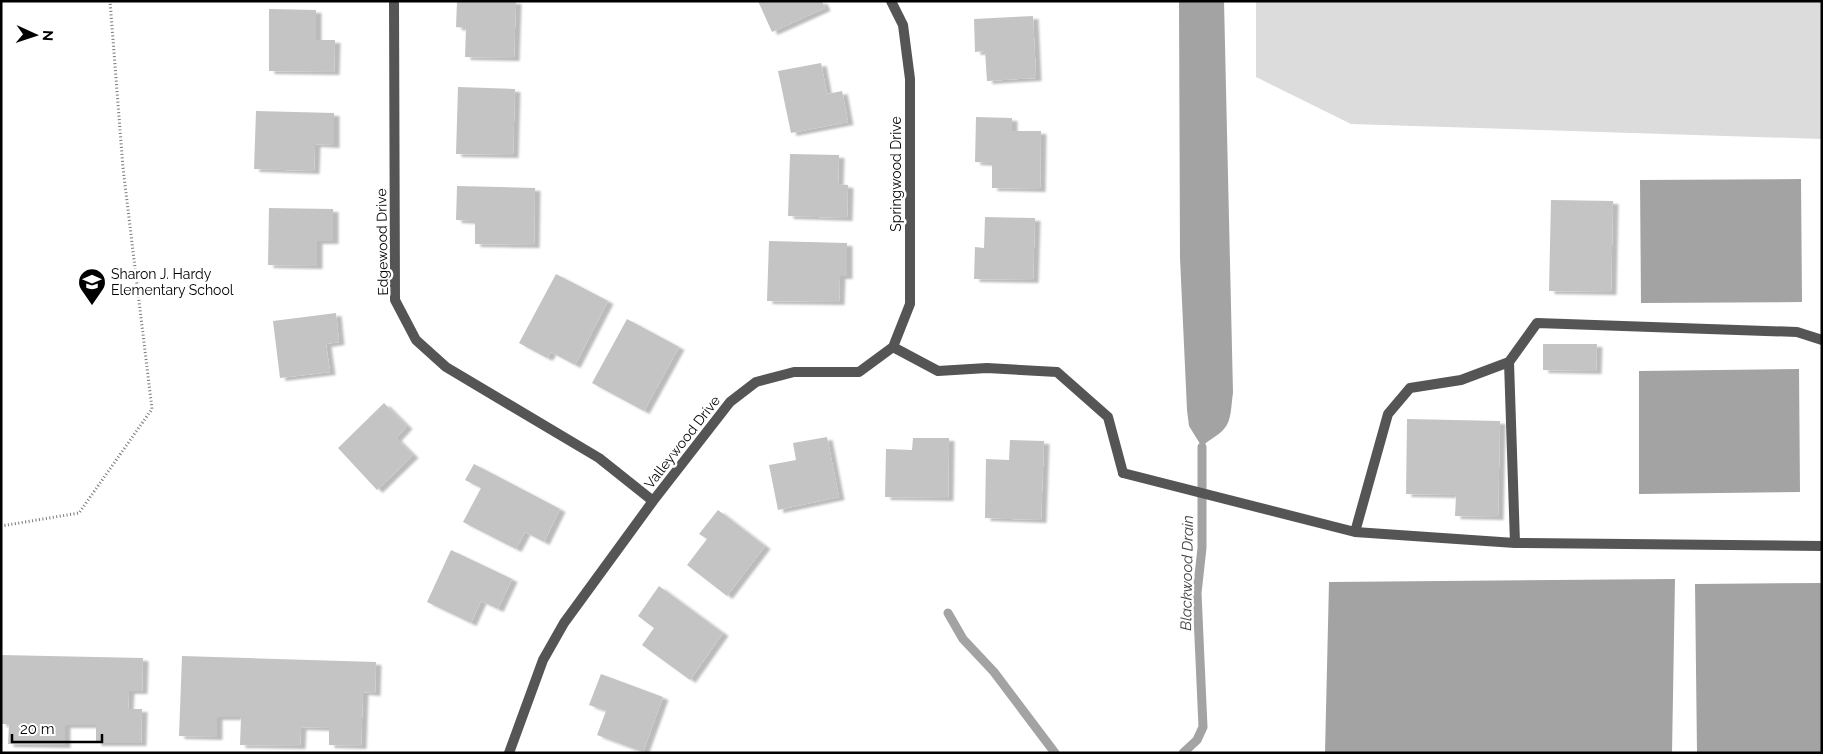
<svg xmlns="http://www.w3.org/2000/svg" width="1823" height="754" font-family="Raleway,sans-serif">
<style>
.green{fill:#dcdcdc}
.water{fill:#a3a3a3}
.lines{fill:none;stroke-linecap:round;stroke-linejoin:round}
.stream{stroke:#a3a3a3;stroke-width:9}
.building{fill:#c4c4c4;filter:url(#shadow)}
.path{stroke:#777;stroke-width:3;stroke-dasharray:1 2.5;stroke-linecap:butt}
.lane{stroke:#555;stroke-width:10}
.street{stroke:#555;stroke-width:10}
.labels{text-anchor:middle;stroke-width:5;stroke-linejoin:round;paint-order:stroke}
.street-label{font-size:14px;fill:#000;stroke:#fff}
.poi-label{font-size:14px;fill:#000;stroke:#fff;text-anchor:start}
.water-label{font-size:15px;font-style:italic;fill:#444;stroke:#fff}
</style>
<defs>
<filter id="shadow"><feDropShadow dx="5.5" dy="3" stdDeviation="1" flood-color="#0004"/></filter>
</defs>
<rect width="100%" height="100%" fill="#fff"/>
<path class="green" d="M1256 1H1822V139L1351 124 1256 77Z"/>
<path class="water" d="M1179 1H1224L1233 393C1231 404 1232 421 1224 429 1218 436 1209 439 1202 447L1189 426 1187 410 1180 258Z
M1801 179 1802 302 1641 303 1640 180Z
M1799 369 1800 492 1639 494V371Z
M1675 579 1672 753H1325L1329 582Z
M1822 583V753H1697L1695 584Z"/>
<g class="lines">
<path class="stream" d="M948 613 963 639 994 672 1055 753
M1183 753 1197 740 1203 727 1197 593 1202 548V447"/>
</g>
<path class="building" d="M457 1H516L514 58 465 57 466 28 456 27Z
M758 1H822L825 8 772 32Z
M269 9 316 10V40H335L334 72 269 71Z
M1033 16 1036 78 987 81 985 51 975 52 974 19Z
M821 63 827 94 842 91 848 122 791 133 778 71Z
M458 87 515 89 513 155 456 154Z
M256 111 334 113V145L315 144 314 171 254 169Z
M976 117 1012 118V131H1041L1040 189 992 188V163L975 162Z
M790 154 839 155 838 184 848 185 847 218 788 216Z
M457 186 535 188 534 245 475 244V221L456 220Z
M1551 200 1613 201 1611 292 1549 291Z
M269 208 333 209V241H317V266L268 265Z
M985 217 1035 218 1033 280 974 279 975 247 984 248Z
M769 241 847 243V276H840L839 302 767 301Z
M556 274 608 301 575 365 551 352 547 358 519 343Z
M336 313 339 342 326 344 330 372 280 378 273 321Z
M627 319 679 347 644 411 592 383Z
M1543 344H1597L1596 371 1543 370Z
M384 403 407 426 396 438 413 455 377 490 338 448Z
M1407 419 1500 421 1498 517 1455 516 1456 495 1406 494Z
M827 437 839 497 778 510 769 465 796 460 793 443Z
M913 438H949L948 498 885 497 886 449 912 450Z
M1010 440 1044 441 1041 520 985 518 986 459 1009 460Z
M474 464 560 509 544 542 525 532 516 549 463 522 481 488 465 480Z
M718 510 765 546 727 596 687 565 707 539 699 534Z
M451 550 512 579 498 609 481 601 471 623 427 602Z
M659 586 723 633 690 680 642 645 654 628 638 616Z
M1 655 143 658 142 691H129L128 709H142L141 743H96V725H65V745L8 744 9 724H1Z
M182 656 376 662 375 693 363 692 361 746 329 745V728L301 727 300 746 240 745 241 717H217V737L179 736Z
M601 674 663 697 643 752 597 735 606 711 589 705Z"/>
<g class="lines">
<path class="path" d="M1 526 79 513 152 409 123 168 110 1"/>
<path class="lane" d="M1509 362 1515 543
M1123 473 1355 532 1515 543 1822 546
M1355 532 1388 414 1410 388 1461 380 1509 362 1537 323 1797 332 1822 340"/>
<path class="street" d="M394 1 395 300 416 340 446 367 599 458 653 501
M891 1 903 25 910 79V304L893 347
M509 753 543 660 564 623 653 501 730 402 756 382 794 372H859L893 347 938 371 987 368 1057 372 1108 417 1123 473"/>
</g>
<defs>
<g id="school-pin" transform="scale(1.4375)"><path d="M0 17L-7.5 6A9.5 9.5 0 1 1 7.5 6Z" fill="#000" stroke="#fff"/><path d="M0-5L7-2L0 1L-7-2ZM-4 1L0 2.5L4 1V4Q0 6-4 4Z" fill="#fff"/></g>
</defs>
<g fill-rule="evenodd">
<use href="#school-pin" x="92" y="282"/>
</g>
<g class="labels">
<g class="street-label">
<text transform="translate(896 174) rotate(-90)" y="5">Springwood Drive</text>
<text transform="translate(382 242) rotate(-91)" y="5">Edgewood Drive</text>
<text transform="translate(682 442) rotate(-52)" y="5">Valleywood Drive</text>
</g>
<g class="poi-label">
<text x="111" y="279">Sharon J. Hardy<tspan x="111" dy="16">Elementary School</tspan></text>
</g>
<g class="water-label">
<text transform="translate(1187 573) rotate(-89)" y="5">Blackwood Drain</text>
</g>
</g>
<rect width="1823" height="754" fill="none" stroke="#000000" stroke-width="5"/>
<g transform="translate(35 35) rotate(93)" stroke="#ffffff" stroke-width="4" paint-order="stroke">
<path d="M0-4L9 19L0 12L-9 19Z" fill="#000000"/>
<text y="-8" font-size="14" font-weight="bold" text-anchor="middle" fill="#000000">N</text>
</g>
<path d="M12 734v8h90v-8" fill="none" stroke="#000000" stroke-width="2.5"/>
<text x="20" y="734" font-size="15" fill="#000000" stroke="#ffffff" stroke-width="4" paint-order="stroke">20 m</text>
</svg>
